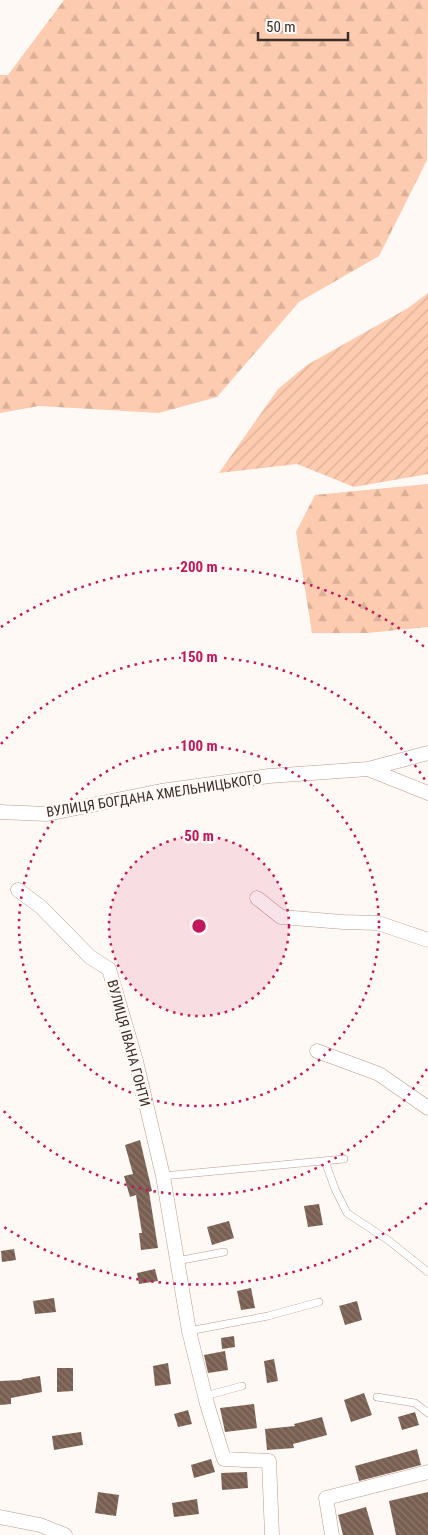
<svg xmlns="http://www.w3.org/2000/svg" width="428" height="1535" font-family="'Roboto Condensed',sans-serif">
<style>
.forest{fill:url(#forest-firs)}
.garden{fill:url(#garden-furrows)}
.building{fill:url(#building-back-hatch)}
.lines{fill:none;stroke-linecap:round;stroke-linejoin:round}
.service-casing{stroke:#b89c8d;stroke-width:8}
.minor-casing{stroke:#b89c8d;stroke-width:15}
.service{stroke:#fff;stroke-width:7}
.minor{stroke:#fff;stroke-width:14}
.ring{fill:none;stroke:#c2185b;stroke-width:2.5;stroke-dasharray:2.5 5}
.labels{text-anchor:middle;stroke-width:5;stroke-linejoin:round;paint-order:stroke}
.street-label{font-size:14px;fill:#3a2e28;stroke:#fff9f5}
.centre{fill:#c2185b;stroke:#fff9f5;stroke-width:2.5}
.ring-label{font-size:15px;text-anchor:middle;font-weight:bold;fill:#c2185b;stroke:#fff9f5;stroke-width:5;stroke-linejoin:round;paint-order:stroke}
</style>
<defs>
<pattern id="forest-firs" width="22" height="20" patternUnits="userSpaceOnUse" patternTransform="scale(1.25)"><rect width="22" height="20" fill="#fdcbaf"/><path d="M5 1l3.5 6h-7zM16 11l3.5 6h-7z" fill="#daaf97"/></pattern>
<pattern id="garden-furrows" width="10" height="10" patternUnits="userSpaceOnUse" patternTransform="scale(1.25)"><rect width="10" height="10" fill="#fdcbaf"/><path d="M-1 1l2-2M0 10L10 0M9 11l2-2" fill="none" stroke="#daaf97"/></pattern>
<pattern id="building-back-hatch" width="6" height="6" patternUnits="userSpaceOnUse" patternTransform="scale(1.25)"><rect width="6" height="6" fill="#795f51"/><path d="M-1 5l2 2M0 0l6 6M5-1l2 2" fill="none" stroke="#8c776c"/></pattern>
</defs>
<rect width="100%" height="100%" fill="#fff9f5"/>
<path class="forest" d="M64 0H428L427 160 379 256 299 302 217 397 159 413 39 406 0 413V75H8Z
M428 484V627L367 633H312L296 532 315 495Z"/>
<path class="garden" d="M428 293V474L354 487 297 464 219 473 278 389 307 365 408 308Z"/>
<path class="building" d="M140 1140 152 1191 149 1192 158 1248 141 1250 139 1233H142L136 1195 130 1197 124 1176 133 1174 125 1145Z
M319 1204 323 1225 308 1227 304 1206Z
M229 1221 234 1238 212 1245 207 1227Z
M14 1249 16 1260 2 1262 1 1251Z
M155 1269 158 1281 139 1284 137 1273Z
M251 1288 255 1308 241 1310 237 1291Z
M54 1298 56 1312 35 1314 33 1301Z
M357 1301 362 1320 345 1325 339 1306Z
M234 1336 235 1347 222 1349 221 1338Z
M225 1351 228 1370 208 1373 204 1355Z
M274 1359 278 1381 267 1383 264 1361Z
M168 1363 171 1384 155 1386 153 1366Z
M57 1368H73V1391L57 1392Z
M40 1376 42 1392 11 1398V1404L0 1405V1381L22 1380V1379Z
M364 1393 372 1415 351 1422 344 1400Z
M254 1404 257 1428 225 1432 220 1408Z
M188 1410 192 1424 178 1427 174 1414Z
M415 1412 419 1425 402 1430 398 1417Z
M322 1417 327 1435 293 1444 294 1448 267 1450 265 1429 295 1426 294 1424Z
M81 1432 83 1445 54 1450 52 1436Z
M417 1449 421 1465 359 1481 355 1466Z
M211 1459 215 1472 194 1478 191 1465Z
M247 1472 248 1488 222 1490 221 1473Z
M98 1492 119 1495 116 1516 95 1513Z
M428 1492V1535H396L389 1501Z
M197 1499 199 1514 174 1517 172 1503Z
M366 1507 374 1535H343L338 1515Z"/>
<g class="lines">
<g class="service-casing">
<path id="service" d="M325 1161 335 1189 347 1213 388 1240 428 1272
M163 1176 344 1159
M177 1261 224 1252
M189 1331 268 1316 319 1302
M205 1396 242 1386
M377 1397 415 1403 428 1413"/>
</g>
<g class="minor-casing">
<path id="minor" d="M368 769 428 793
M0 812 47 814 161 791 269 776 368 769 428 753
M18 890 41 907 90 957 109 969 136 1061 163 1176 189 1331 207 1404 224 1459 269 1461 272 1535
M257 898 281 917 343 922 378 923 428 940
M317 1051 379 1074 428 1108
M0 1517 40 1525 65 1535
M332 1535 326 1498 428 1472"/>
</g>
<use href="#service" class="service"/>
<use href="#minor" class="minor"/>
</g>
<circle cx="199" cy="926" r="90" fill="#c2185b" fill-opacity=".12"/>
<g class="ring">
<circle cx="199" cy="926" r="90"/>
<circle cx="199" cy="926" r="180"/>
<path d="M427 1069A269 269 0 0 1 1 1108M1 744A269 269 0 0 1 427 783"/>
<path d="M427 1203A359 359 0 0 1 1 1225M1 627A359 359 0 0 1 427 649"/>
</g>
<g class="labels">
<g class="street-label">
<text transform="translate(154 795) rotate(-9)" y="5">ВУЛИЦЯ БОГДАНА ХМЕЛЬНИЦЬКОГО</text>
<text transform="translate(129 1043) rotate(75)" y="5">ВУЛИЦЯ ІВАНА ГОНТИ</text>
</g>
</g>
<circle cx="199" cy="926" r="8" class="centre"/>
<g class="ring-label">
<text x="199" y="572">200 m</text>
<text x="199" y="662">150 m</text>
<text x="199" y="751">100 m</text>
<text x="199" y="841">50 m</text>
</g>
<path d="M258 32v8h90v-8" fill="none" stroke="#3a2e28" stroke-width="2.5"/>
<text x="266" y="32" font-size="15" fill="#3a2e28" stroke="#fff9f5" stroke-width="4" paint-order="stroke">50 m</text>
</svg>
